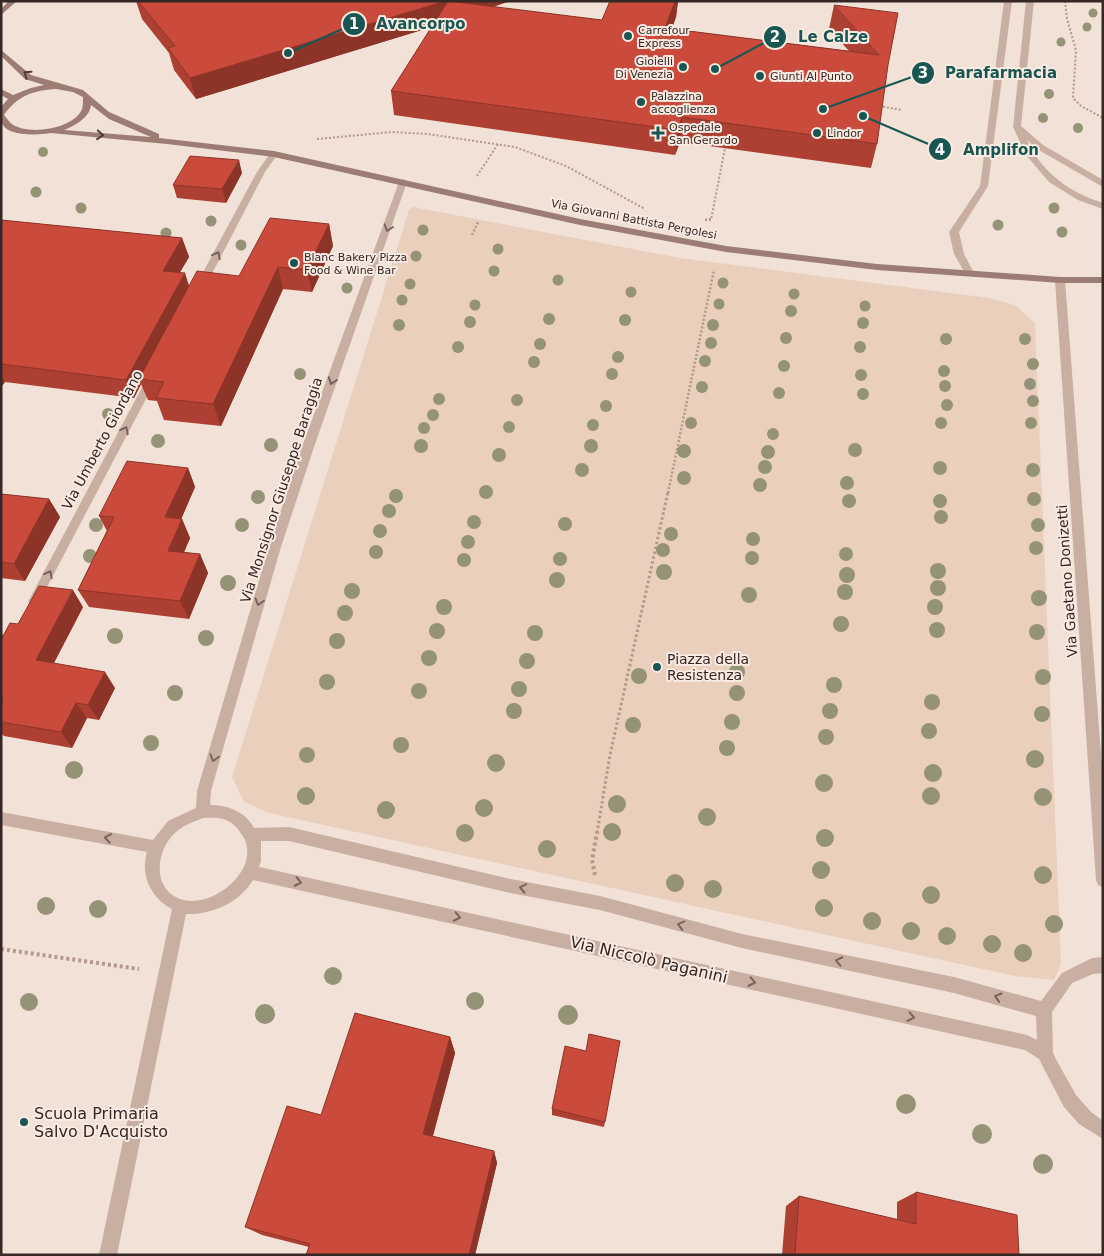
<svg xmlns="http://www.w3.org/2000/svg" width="1104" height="1256" font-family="'DejaVu Sans',sans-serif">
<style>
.plaza{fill:#eacfbc}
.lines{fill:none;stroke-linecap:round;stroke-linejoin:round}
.path-far3{stroke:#b5988c;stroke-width:2;stroke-dasharray:2 2;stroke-linecap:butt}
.path-far2{stroke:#b5988c;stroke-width:2.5;stroke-dasharray:2 2;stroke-linecap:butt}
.path-far1{stroke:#b5988c;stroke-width:3;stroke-dasharray:2.5 2.5;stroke-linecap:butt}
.path{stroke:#b5988c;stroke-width:4;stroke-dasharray:3 3;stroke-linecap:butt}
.lane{fill:#c9aea2;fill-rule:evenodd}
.street{fill:#c9aea2;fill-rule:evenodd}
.secondary{fill:#9d7d73;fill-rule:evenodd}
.tree{fill:#959376}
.wall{fill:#ae4033}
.shaded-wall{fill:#8d3429}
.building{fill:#ca4a3b;stroke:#8d3429}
.oneway{stroke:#4e3c38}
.oneway2{stroke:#77645d}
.poi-dot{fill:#195652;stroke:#f9ebe2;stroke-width:2}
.labels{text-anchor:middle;stroke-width:4;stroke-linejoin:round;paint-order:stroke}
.far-poi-label{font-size:11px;fill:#342725;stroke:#f9ebe2;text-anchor:start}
.far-street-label{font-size:11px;fill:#342725;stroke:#f9ebe2}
.street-label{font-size:14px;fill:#342725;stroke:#f9ebe2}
.poi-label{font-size:14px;fill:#342725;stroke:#f9ebe2;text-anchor:start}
.near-street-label{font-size:16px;fill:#342725;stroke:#f9ebe2}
.near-poi-label{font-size:16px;fill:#342725;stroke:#f9ebe2;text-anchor:start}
.leader{fill:none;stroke:#195652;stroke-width:2}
.callout-dot{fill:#195652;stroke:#f9ebe2;stroke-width:2}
.mark-label{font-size:15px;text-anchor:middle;font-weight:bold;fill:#fff}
.callout-label{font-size:15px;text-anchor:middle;font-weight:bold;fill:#195652;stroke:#f9ebe2;stroke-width:4;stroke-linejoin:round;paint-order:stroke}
</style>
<rect width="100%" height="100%" fill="#f1e1d6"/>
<path class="plaza" d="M413 207 680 258 989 298 1015 305 1035 323 1061 964 1054 980 1015 976 269 813 244 802 232 777 409 210Z"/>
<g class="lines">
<path class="path-far3" d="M1065 1 1067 19 1076 50 1073 98 1081 106 1103 118
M879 106 902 110
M317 139 392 132 428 134 515 147 566 166 645 209
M477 176 498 144
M705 220H711L725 148"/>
<path class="path-far2" d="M705 220 711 219
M472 235 478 222
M668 493 714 270"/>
<path class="path-far1" d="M597 833 610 755 668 492"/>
<path class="path" d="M595 875 592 860 597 832
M1 949 139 969"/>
<path class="lane" d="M1004 1H1012L988 186 959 232 964 254 974 273 969 276 966 275 954 254 949 232 980 186Z
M1026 1H1034L1021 126 1043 145 1103 180V187L1037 149 1027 140C1042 173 1069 192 1103 203V209L1078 200 1049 182 1026 155 1013 127Z"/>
<path class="street" d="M274 151 278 154 265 172 205 287 200 290 197 289 195 287 257 172 271 152Z
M403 179 407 182 314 447 280 550 211 791 210 805C228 805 246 812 254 828L289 827 506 878 600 896 742 934 954 977 1041 1001 1062 973 1092 958 1103 957V973L1093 974 1072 983 1052 1012 1053 1053 1058 1063 1076 1095 1091 1112 1103 1121V1139L1079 1124 1064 1107 1039 1059 1025 1050 253 880C239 903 212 915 186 914L117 1255H99L172 909C151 898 140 875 147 852L1 825V812L153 840 168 821 196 808 197 791 268 550 302 447 399 182ZM203 818C210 818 219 817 226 820 231 822 237 827 240 832 266 864 217 908 184 900 151 892 155 850 176 832 184 825 193 822 203 818ZM261 841H289L506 892 600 910 742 948 954 993 1036 1016 1037 1040 1027 1035 259 867 261 861Z
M1060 277 1065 280 1103 781V887L1098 885 1096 880 1055 280Z
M152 374 157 378 38 604H30L28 601 30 598 147 378Z"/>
<path class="secondary" d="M9 1H17L1 15V9Z
M1 50 31 75 83 90 109 112 159 134V138L274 151 580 219 726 246 877 264 1060 277H1103V283H1060L877 270 726 252 580 225 274 157 167 144 51 133C39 135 7 137 2 123 0 119 1 112 1 107L8 99 1 95V89L13 95 31 88 44 85 25 79 1 56ZM56 89 73 92 83 97C83 101 83 106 82 109 74 129 28 136 12 124 9 122 7 118 4 115 17 96 34 90 56 89ZM91 105 109 119 151 137 64 130C75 126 90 117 91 105Z"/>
</g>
<g class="tree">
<circle cx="1093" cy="13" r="4.5"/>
<circle cx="1087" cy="27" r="4.5"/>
<circle cx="1061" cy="42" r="4.5"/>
<circle cx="1053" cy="73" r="5"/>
<circle cx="1049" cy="94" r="5"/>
<circle cx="1043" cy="118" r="5"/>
<circle cx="1078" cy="128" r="5"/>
<circle cx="43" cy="152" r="5"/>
<circle cx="36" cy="192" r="5.5"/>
<circle cx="81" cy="208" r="5.5"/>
<circle cx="1054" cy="208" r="5.5"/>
<circle cx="211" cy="221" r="5.5"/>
<circle cx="998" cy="225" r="5.5"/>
<circle cx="423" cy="230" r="5.5"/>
<circle cx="1062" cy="232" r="5.5"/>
<circle cx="166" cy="233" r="5.5"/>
<circle cx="241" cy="245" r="5.5"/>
<circle cx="498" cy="249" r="5.5"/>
<circle cx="416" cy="256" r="5.5"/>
<circle cx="494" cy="271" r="5.5"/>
<circle cx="558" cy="280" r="5.5"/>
<circle cx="723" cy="283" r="5.5"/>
<circle cx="410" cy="284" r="5.5"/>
<circle cx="347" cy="288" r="5.5"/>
<circle cx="631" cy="292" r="5.5"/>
<circle cx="794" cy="294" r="5.5"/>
<circle cx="402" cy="300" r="5.5"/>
<circle cx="719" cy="304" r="5.5"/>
<circle cx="475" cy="305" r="5.5"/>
<circle cx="865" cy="306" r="5.5"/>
<circle cx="791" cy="311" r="6"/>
<circle cx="549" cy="319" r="6"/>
<circle cx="625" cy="320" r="6"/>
<circle cx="470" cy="322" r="6"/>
<circle cx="863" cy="323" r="6"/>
<circle cx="399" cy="325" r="6"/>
<circle cx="713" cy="325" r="6"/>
<circle cx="786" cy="338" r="6"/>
<circle cx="946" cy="339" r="6"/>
<circle cx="1025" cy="339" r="6"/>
<circle cx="711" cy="343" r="6"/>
<circle cx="540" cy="344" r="6"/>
<circle cx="458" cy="347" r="6"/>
<circle cx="860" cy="347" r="6"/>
<circle cx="618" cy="357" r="6"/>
<circle cx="705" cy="361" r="6"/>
<circle cx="534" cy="362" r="6"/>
<circle cx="1033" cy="364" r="6"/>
<circle cx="784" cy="366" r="6"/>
<circle cx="944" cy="371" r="6"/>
<circle cx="300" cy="374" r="6"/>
<circle cx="612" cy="374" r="6"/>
<circle cx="861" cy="375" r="6"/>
<circle cx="1030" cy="384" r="6"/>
<circle cx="945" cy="386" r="6"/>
<circle cx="702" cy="387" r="6"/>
<circle cx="779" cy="393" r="6"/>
<circle cx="863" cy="394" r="6"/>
<circle cx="439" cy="399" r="6"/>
<circle cx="517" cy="400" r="6"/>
<circle cx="1033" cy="401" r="6"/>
<circle cx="947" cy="405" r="6"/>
<circle cx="606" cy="406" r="6"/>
<circle cx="108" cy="414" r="6"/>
<circle cx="433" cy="415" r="6"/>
<circle cx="691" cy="423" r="6"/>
<circle cx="941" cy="423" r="6"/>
<circle cx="1031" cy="423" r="6"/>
<circle cx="593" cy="425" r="6"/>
<circle cx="509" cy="427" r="6"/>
<circle cx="424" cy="428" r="6"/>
<circle cx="773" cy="434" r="6"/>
<circle cx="158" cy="441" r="7"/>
<circle cx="271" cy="445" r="7"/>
<circle cx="421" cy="446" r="7"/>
<circle cx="591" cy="446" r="7"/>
<circle cx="855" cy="450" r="7"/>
<circle cx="684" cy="451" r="7"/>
<circle cx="768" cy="452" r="7"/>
<circle cx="499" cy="455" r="7"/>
<circle cx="765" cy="467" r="7"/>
<circle cx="940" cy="468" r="7"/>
<circle cx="582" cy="470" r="7"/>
<circle cx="1033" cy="470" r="7"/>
<circle cx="684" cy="478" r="7"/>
<circle cx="847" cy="483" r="7"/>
<circle cx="760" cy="485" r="7"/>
<circle cx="486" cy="492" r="7"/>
<circle cx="396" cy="496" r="7"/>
<circle cx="258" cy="497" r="7"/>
<circle cx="1034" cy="499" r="7"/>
<circle cx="849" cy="501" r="7"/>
<circle cx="940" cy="501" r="7"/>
<circle cx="389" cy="511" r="7"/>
<circle cx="941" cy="517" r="7"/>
<circle cx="474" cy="522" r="7"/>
<circle cx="565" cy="524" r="7"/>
<circle cx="96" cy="525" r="7"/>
<circle cx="242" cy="525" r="7"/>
<circle cx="1038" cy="525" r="7"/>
<circle cx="380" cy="531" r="7"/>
<circle cx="671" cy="534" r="7"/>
<circle cx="753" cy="539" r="7"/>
<circle cx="468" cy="542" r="7"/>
<circle cx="1036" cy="548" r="7"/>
<circle cx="663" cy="550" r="7"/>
<circle cx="376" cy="552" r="7"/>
<circle cx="846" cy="554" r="7"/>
<circle cx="90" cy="556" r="7"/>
<circle cx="752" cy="558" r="7"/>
<circle cx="560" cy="559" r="7"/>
<circle cx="464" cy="560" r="7"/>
<circle cx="938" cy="571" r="8"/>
<circle cx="664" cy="572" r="8"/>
<circle cx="847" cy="575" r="8"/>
<circle cx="557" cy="580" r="8"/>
<circle cx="228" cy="583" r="8"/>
<circle cx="938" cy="588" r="8"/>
<circle cx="352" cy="591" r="8"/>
<circle cx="845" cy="592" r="8"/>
<circle cx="749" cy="595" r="8"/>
<circle cx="1039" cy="598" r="8"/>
<circle cx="444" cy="607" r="8"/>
<circle cx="935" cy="607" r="8"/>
<circle cx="345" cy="613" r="8"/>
<circle cx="841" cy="624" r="8"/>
<circle cx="937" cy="630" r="8"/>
<circle cx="437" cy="631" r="8"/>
<circle cx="1037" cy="632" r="8"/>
<circle cx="535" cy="633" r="8"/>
<circle cx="115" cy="636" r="8"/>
<circle cx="206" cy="638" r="8"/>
<circle cx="337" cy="641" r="8"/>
<circle cx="429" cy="658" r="8"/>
<circle cx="527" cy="661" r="8"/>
<circle cx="737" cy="672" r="8"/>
<circle cx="639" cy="676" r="8"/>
<circle cx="1043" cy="677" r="8"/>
<circle cx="327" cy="682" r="8"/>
<circle cx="834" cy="685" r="8"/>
<circle cx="519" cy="689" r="8"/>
<circle cx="419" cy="691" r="8"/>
<circle cx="175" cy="693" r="8"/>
<circle cx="737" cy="693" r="8"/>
<circle cx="932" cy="702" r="8"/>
<circle cx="514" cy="711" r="8"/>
<circle cx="830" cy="711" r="8"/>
<circle cx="1042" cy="714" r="8"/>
<circle cx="732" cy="722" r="8"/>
<circle cx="633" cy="725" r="8"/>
<circle cx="929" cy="731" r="8"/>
<circle cx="826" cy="737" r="8"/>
<circle cx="151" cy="743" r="8"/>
<circle cx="401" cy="745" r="8"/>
<circle cx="727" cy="748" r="8"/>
<circle cx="307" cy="755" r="8"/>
<circle cx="1035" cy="759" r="9"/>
<circle cx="496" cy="763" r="9"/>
<circle cx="74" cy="770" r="9"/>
<circle cx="933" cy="773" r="9"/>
<circle cx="824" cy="783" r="9"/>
<circle cx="306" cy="796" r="9"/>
<circle cx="931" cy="796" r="9"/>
<circle cx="1043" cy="797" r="9"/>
<circle cx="617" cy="804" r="9"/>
<circle cx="484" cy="808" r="9"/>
<circle cx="386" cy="810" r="9"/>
<circle cx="707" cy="817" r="9"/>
<circle cx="612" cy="832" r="9"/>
<circle cx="465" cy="833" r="9"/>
<circle cx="825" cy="838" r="9"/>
<circle cx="547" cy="849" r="9"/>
<circle cx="821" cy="870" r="9"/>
<circle cx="1043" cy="875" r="9"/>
<circle cx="675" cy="883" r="9"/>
<circle cx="713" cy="889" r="9"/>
<circle cx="931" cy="895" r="9"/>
<circle cx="46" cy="906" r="9"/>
<circle cx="824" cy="908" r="9"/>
<circle cx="98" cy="909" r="9"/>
<circle cx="872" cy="921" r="9"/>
<circle cx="1054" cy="924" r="9"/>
<circle cx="911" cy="931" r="9"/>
<circle cx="947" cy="936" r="9"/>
<circle cx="992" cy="944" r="9"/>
<circle cx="1023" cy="953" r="9"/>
<circle cx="333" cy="976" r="9"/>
<circle cx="475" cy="1001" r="9"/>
<circle cx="29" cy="1002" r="9"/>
<circle cx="265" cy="1014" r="10"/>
<circle cx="568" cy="1015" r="10"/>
<circle cx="906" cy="1104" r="10"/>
<circle cx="982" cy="1134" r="10"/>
<circle cx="1043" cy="1164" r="10"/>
</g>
<path class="wall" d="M136 1H510L493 7 602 20 610 1H678L676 17 672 29 849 51 829 29 834 5 888 65 877 144 871 168 680 142 675 155 394 115 391 91 432 27 196 99 174 70 169 53 142 19Z
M242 173 226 203 177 198 173 185Z
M1 220 182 238 189 257 180 272 189 286 239 276 329 224 333 246 312 292 283 289 221 426 164 420 157 401 148 400 141 384 134 398 5 382 1 387Z
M188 468 195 487 181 519H182L190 538 184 552 200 554 208 573 189 619 89 607 78 590 107 531 99 516Z
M1 494 49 499 60 517 25 581 1 578Z
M83 607 54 663 115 688 99 720 87 718 72 748 4 736 1 733V633L4 636 18 624Z
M450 1037 455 1053 433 1136 494 1151 497 1163 475 1255H306L309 1247 262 1235 245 1227 321 1115Z
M620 1041 604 1127 552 1115V1109L586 1051Z
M916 1192 1019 1255H782L786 1206 799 1196 897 1220V1202Z"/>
<path class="shaded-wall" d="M446 1H510L425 29 196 99 190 78Z
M675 1H678L676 17 663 52 665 28Z
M682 117 680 142 675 155 678 130Z
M239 160 242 173 226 203 222 189Z
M329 224 333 246 312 292 307 270Z
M182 238 189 257 170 289 163 271Z
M278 267 283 289 221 426 213 404Z
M185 273 191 292 139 379 141 384 134 398 126 380Z
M1 375 5 382 1 387Z
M188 468 195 487 174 536 165 517Z
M49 499 60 517 25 581 14 564Z
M182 519 190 538 177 569 168 551Z
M200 554 208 573 189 619 180 601Z
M73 590 83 607 47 676 36 660Z
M105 672 115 688 99 720 88 705Z
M76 703 87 718 72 748 61 732Z
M450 1037 455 1053 430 1146 423 1134Z
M494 1151 497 1163 475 1255H469Z"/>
<path class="building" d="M138 1H446L190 78 168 48 175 46Z
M448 1 602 20 610 1H675L665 28 879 55 834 5 898 13 888 65 877 144 682 117 678 130 391 91Z
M190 156 239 160 222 189 173 185Z
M270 218 329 224 307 270 278 267 213 404 156 398 164 382 139 379 197 271 239 276Z
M1 220 182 238 163 271 185 273 126 380 1 364Z
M127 461 188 468 165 517 182 519 168 551 200 554 180 601 78 590 114 517 99 516Z
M1 494 49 499 14 564 1 562Z
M39 586 73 590 36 660 105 672 88 705 76 703 61 732 1 722V702L3 698H1V640L10 623 18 624Z
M355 1013 450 1037 423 1134 494 1151 469 1255H306L310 1244 245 1227 287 1106 321 1115Z
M589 1034 620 1041 605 1122 552 1109 565 1046 586 1051Z
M916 1192 1017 1215 1019 1255H795L799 1196 916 1224Z"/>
<defs><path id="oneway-chevron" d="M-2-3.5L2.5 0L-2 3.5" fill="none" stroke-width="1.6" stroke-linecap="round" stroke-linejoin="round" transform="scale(1.25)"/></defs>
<g class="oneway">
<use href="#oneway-chevron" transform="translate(27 74) rotate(-145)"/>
<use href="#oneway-chevron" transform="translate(100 135) rotate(5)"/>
</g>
<g class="oneway2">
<use href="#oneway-chevron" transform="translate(388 228) rotate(108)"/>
<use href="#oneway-chevron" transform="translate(217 255) rotate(-62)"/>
<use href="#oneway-chevron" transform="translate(332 381) rotate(110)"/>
<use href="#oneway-chevron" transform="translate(125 430) rotate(-62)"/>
<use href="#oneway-chevron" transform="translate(49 574) rotate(-62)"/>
<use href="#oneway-chevron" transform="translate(259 602) rotate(106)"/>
<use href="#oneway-chevron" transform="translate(214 758) rotate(106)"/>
<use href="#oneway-chevron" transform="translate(108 838) rotate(-170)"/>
<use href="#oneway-chevron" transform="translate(298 882) rotate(12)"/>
<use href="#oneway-chevron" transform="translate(523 888) rotate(-169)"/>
<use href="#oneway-chevron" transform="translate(457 917) rotate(12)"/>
<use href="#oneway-chevron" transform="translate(681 925) rotate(-165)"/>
<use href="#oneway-chevron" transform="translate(839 961) rotate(-168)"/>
<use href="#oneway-chevron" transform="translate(752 982) rotate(12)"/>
<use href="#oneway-chevron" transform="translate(998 997) rotate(-164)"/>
<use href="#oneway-chevron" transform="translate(911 1017) rotate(12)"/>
</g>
<g class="poi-dot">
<circle cx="628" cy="36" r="5"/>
<circle cx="683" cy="67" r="5"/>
<circle cx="760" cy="76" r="5"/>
<circle cx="641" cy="102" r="5"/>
<path d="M655.5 125.5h5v5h5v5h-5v5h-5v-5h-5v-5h5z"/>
<circle cx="817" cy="133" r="5"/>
<circle cx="294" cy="263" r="5"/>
<circle cx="657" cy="667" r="5"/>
<circle cx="24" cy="1122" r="5"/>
</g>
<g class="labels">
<g class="far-poi-label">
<text x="638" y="34">Carrefour<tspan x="638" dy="13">Express</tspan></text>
<text x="673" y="65" text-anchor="end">Gioielli<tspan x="673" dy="13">Di Venezia</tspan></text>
<text x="770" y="80">Giunti Al Punto</text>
<text x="651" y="100">Palazzina<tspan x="651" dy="13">accoglienza</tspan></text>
<text x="669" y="131">Ospedale<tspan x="669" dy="13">San Gerardo</tspan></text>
<text x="827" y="137">Lindor</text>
<text x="304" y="261">Blanc Bakery Pizza<tspan x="304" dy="13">Food &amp; Wine Bar</tspan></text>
</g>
<g class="far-street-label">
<text transform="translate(634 219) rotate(11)" y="4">Via Giovanni Battista Pergolesi</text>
</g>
<g class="street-label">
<text transform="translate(102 440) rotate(-62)" y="5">Via Umberto Giordano</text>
<text transform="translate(281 490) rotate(-72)" y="5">Via Monsignor Giuseppe Baraggia</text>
<text transform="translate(1067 581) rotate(-94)" y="5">Via Gaetano Donizetti</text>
</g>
<g class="poi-label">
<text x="667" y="664">Piazza della<tspan x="667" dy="16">Resistenza</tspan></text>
</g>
<g class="near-street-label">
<text transform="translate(649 959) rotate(13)" y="6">Via Niccolò Paganini</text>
</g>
<g class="near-poi-label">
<text x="34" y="1119">Scuola Primaria<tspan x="34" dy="18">Salvo D'Acquisto</tspan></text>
</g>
</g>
<path class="leader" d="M288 53L354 24M715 69L775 37M823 109L923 73M863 116L940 149"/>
<g class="callout-dot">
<circle cx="288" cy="53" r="5"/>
<circle cx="715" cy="69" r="5"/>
<circle cx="823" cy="109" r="5"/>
<circle cx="863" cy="116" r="5"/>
<circle cx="354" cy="24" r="12"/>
<circle cx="775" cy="37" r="12"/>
<circle cx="923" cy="73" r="12"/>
<circle cx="940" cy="149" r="12"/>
</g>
<g class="mark-label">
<text x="354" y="29">1</text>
<text x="775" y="42">2</text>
<text x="923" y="78">3</text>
<text x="940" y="155">4</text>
</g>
<g class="callout-label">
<text x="421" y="29">Avancorpo</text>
<text x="833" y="42">Le Calze</text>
<text x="1001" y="78">Parafarmacia</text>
<text x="1001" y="155">Amplifon</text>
</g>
<rect width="1104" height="1256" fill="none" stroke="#342725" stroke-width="5"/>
</svg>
